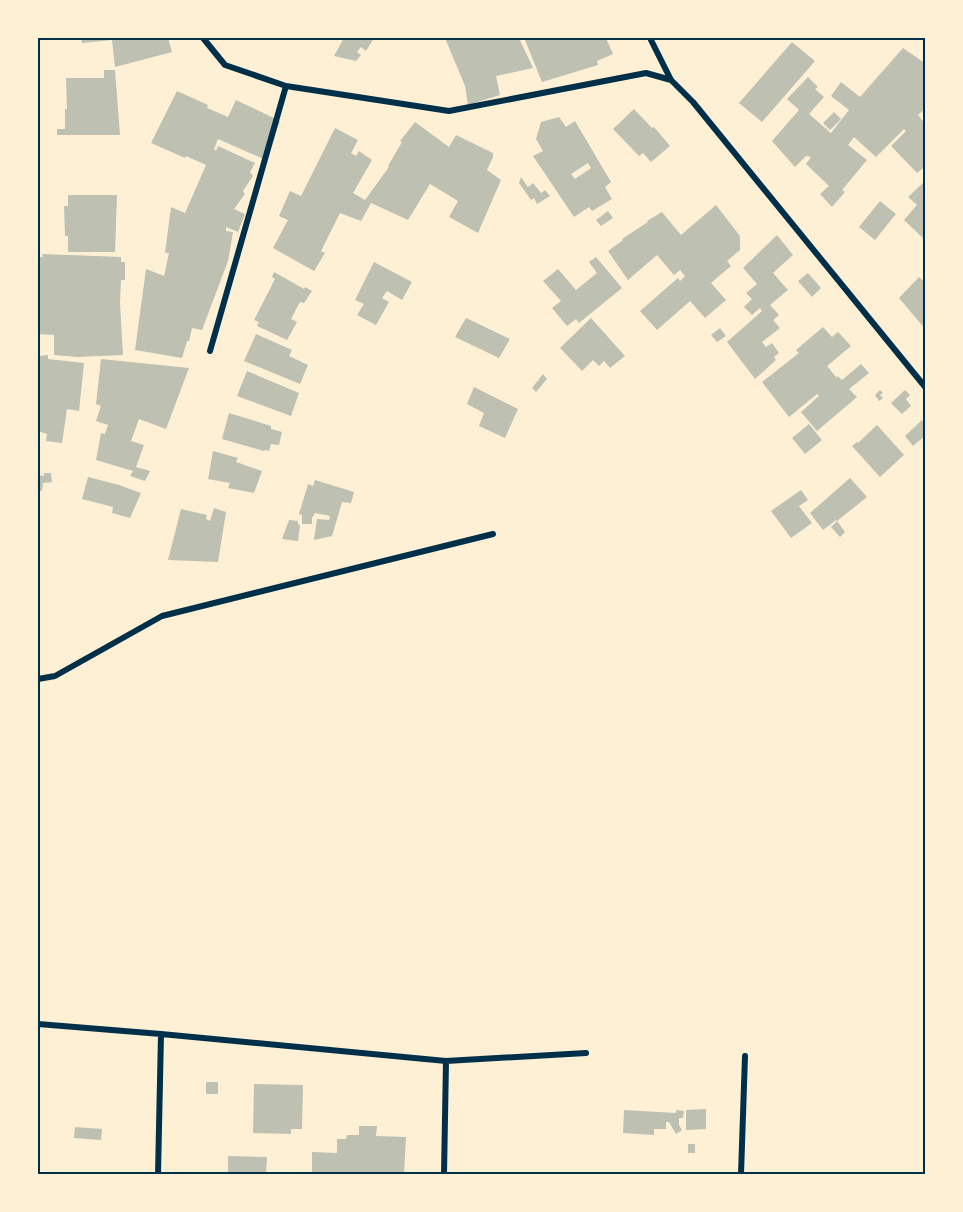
<svg xmlns="http://www.w3.org/2000/svg" width="963" height="1212" font-family="Montserrat,sans-serif">
<style>
.building{fill:#bec0b2;fill-rule:evenodd}
.lines{fill:none;stroke-linecap:round;stroke-linejoin:round}
.minor{stroke:#003049;stroke-width:6}
.neatline{fill:none;stroke:#003049;stroke-width:2}
</style>
<rect width="100%" height="100%" fill="#fdf0d5"/>
<path class="building" d="M81 38H168L172 52 115 67 112 40 82 43Z
M344 38H374L366 51 361 47 357 52 361 55 356 61 334 56Z
M445 38H519L533 68 496 76 500 95 468 105 465 86Z
M531 38H606L613 54 597 61 598 65 542 82 525 40Z
M792 42 815 61 762 122 739 103Z
M903 48 926 64V108L918 115 926 125V166L917 173 891 146 906 131 904 129 876 157 854 137 848 145 867 160 842 190 845 192 832 207 820 194 829 186 806 164 811 157 806 156 795 167 772 141 799 110 787 99 808 77 818 87 815 89 824 97 809 114 831 133 849 110 831 96 841 82 860 97Z
M104 70H115L120 135H57V129H65V109H67L66 78H104Z
M177 91 208 105 207 108 228 117 236 100 280 121 266 160 218 139 214 149 216 151 218 146 255 163 250 172 253 176 243 191 245 194 234 209 245 214 238 232 226 227V231L233 232 228 261 202 330 192 328 189 341H187L182 358 135 350 146 269 164 276 169 253H165L171 207 185 213 206 165 186 156 185 158 151 143Z
M634 109 652 128 654 127 670 146 651 162 643 153 639 156 613 129Z
M834 112 841 119 830 130 823 123Z
M559 117 566 127 575 121 611 182 605 187 612 199 592 211 589 207 574 217 533 156 543 151 536 139 541 122ZM588 163 591 168 575 179 571 174Z
M415 122 449 147 456 135 493 153V157L487 170 501 180 478 233 449 217 458 201 430 184 408 220 371 203 361 221 340 213 321 251 325 253 314 271 273 248 288 220 279 216 290 191 301 196 335 128 358 140 351 153 356 156 359 151 372 160 353 193 365 200 389 167 388 166 402 142 400 141Z
M521 177 528 187 533 183 541 193 545 190 550 196 537 204 534 198 531 200 519 183Z
M926 180V241L904 220 917 205 908 197Z
M68 195H117L115 252H68V236H65L64 206H68Z
M880 201 896 214 875 240 859 227Z
M716 205 740 236V250L727 261 731 266 711 283 726 300 705 318 690 301 657 330 640 311 678 278 680 281 685 276 680 270 674 275 657 255 628 280 608 251 623 240 622 239 648 222 647 221 662 212 681 235Z
M608 211 613 218 601 226 596 220Z
M777 235 793 255 773 273 788 290 770 305 779 315 773 320 780 328 762 342 766 347 772 343 779 353 774 357 776 360 755 379 727 342 762 311 760 308 752 315 744 307 752 299 746 293 757 284 743 268Z
M42 254 121 257V262H125V280H121L120 303 123 355 77 357 54 355V335L38 334V302L40 303 39 257H43Z
M596 257 622 288 579 323 576 319 567 326 552 308 561 301 543 281 558 269 576 290 597 273 589 262Z
M374 262 412 282 402 300 387 291 382 298 389 302 376 325 357 315 364 304 355 300Z
M274 272 304 289 305 287 312 291 304 303 300 302 291 319 297 322 287 340 257 326 259 322 254 320 275 279 272 277Z
M808 273 821 288 812 297 798 281Z
M919 277 926 283V330L899 298Z
M466 318 510 339 499 358 455 337Z
M591 318 625 356 610 368 604 361 599 366 593 360 582 371 560 348Z
M823 327 832 337 838 332 851 346 827 366 837 378 838 376 842 380 861 364 869 373 849 389 857 397 817 431 801 412 819 396 817 394 789 417 762 382 799 353 796 350Z
M720 328 726 336 717 342 711 335Z
M256 334 292 350 289 356 308 365 300 384 244 361Z
M48 355V359L84 363 79 411 67 409 62 443 46 441 47 434 38 431V356Z
M101 359 189 368 166 429 139 419 131 441 144 445 136 467 150 471 145 481 130 476 133 471 96 460 101 433 105 434 108 425 96 421 101 406 96 404Z
M247 371 299 393 291 416 237 396Z
M543 374 547 379 536 392 532 388Z
M474 387 518 409 505 438 479 426 484 413 467 404Z
M880 390 883 393 880 395 883 398 879 401 875 395Z
M905 390 910 395 906 399 911 406 902 414 891 403Z
M229 413 271 426V429L282 432 279 445 271 444 269 451 265 450 264 451 222 439Z
M922 420 926 424V435L913 446 905 436Z
M809 424 822 440 805 454 792 438Z
M877 425 904 455 880 477 852 446 857 442 858 443Z
M213 451 238 458 236 462 262 471 254 493 228 488 230 483 208 479Z
M44 473H51L52 482 43 483 42 491H38V475L44 476Z
M88 477 119 485 141 493 130 518 112 513 113 507 82 499Z
M850 478 867 497 837 521 836 520 823 530 810 513Z
M315 480 354 492 351 503 342 502 332 536 314 540 317 519 329 520 330 516 315 513 312 518V524H302V515L299 514 308 484 313 486Z
M801 490 808 500 799 506 812 523 791 538 771 511Z
M214 508 226 512 218 562 168 560 181 509 207 515 206 519 210 521Z
M289 520 298 521V524L300 525 298 541 282 539Z
M837 521 845 532 840 537 831 527Z
M206 1082H218V1094H206Z
M254 1084 303 1085 302 1129H291V1134L253 1133Z
M706 1109V1129L686 1130V1110Z
M624 1110 676 1113V1110L684 1111 683 1118H679V1125L682 1130 676 1134 669 1122H666V1129H654V1135L623 1133Z
M359 1126H377L376 1136 406 1137 404 1174H312V1152L337 1153V1139H346L347 1135H359Z
M75 1127 102 1129 101 1140 74 1138Z
M688 1144H695V1153H688Z
M228 1156 267 1157 266 1174H228Z
M647 1172H687V1174H646Z"/>
<g class="lines">
<path class="minor" d="M203 38 225 65 286 86 449 111 646 73 671 80
M650 38 671 80 693 102 926 388
M210 351 286 86
M38 679 55 676 162 616 493 534
M38 1024 161 1034 446 1061 586 1053
M158 1174 161 1034
M444 1174 446 1061
M741 1174 745 1056"/>
</g>
<rect width="963" height="1212" fill="none" stroke="#fdf0d5" stroke-width="78"/>
<rect x="39" y="39" width="885" height="1134" class="neatline"/>
</svg>
